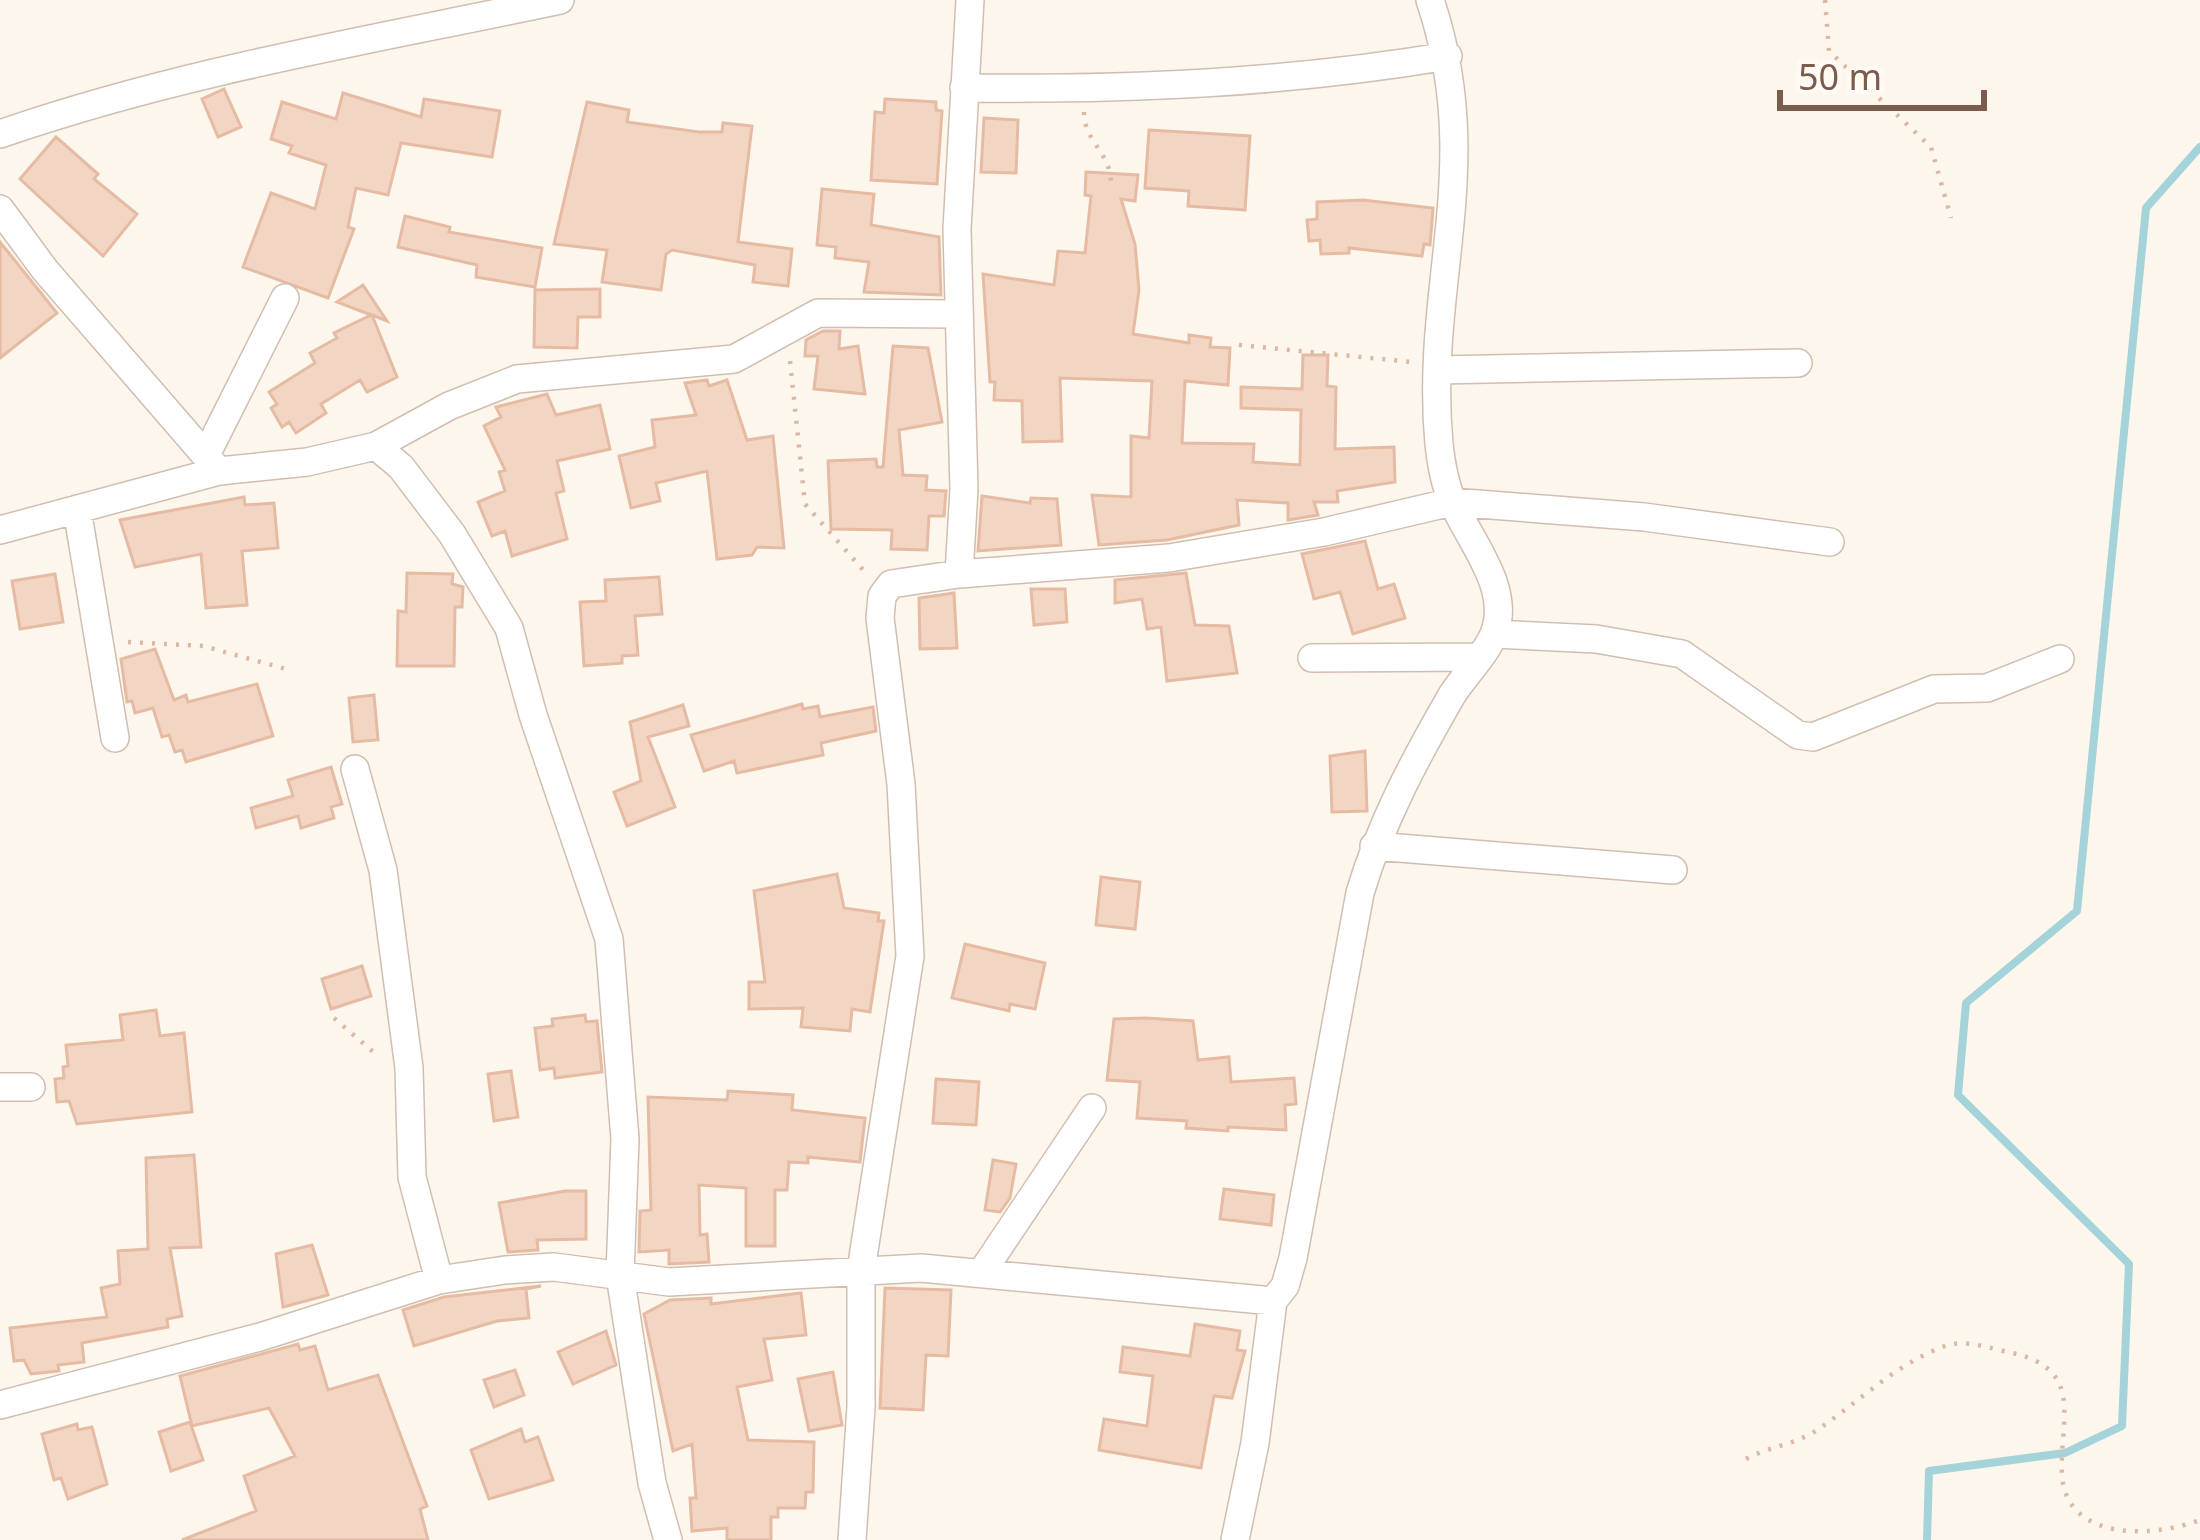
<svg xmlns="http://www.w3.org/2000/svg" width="2200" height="1540" font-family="'Noto Sans',sans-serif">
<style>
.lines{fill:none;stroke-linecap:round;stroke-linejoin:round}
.stream{stroke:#a5d3da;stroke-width:8}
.building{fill:#f3d5c3;stroke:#e6bba3;stroke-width:3}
.minor-casing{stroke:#d1beb0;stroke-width:30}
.path{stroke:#d9b8a5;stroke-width:4.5;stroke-dasharray:3 9;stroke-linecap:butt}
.minor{stroke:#fff;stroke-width:27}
</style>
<rect width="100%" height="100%" fill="#fdf6ec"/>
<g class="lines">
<path class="stream" d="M1927 1540 1929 1471 2065 1453 2122 1426 2129 1264 1958 1095 1966 1003 2077 911 2146 208 2200 147"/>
</g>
<path class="building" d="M224 89 241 127 218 137 202 99Z
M343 93 421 117 424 99 500 111 492 157 401 143 388 195 356 188 348 227 354 229 328 298 243 267 271 193 315 209 326 165 289 153 292 146 271 139 282 102 336 119Z
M885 99 936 102V110L942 111 937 184 871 180 875 112 884 113Z
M587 102 629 110 627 122 699 132H722L723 123 752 126 738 242 792 249 788 286 753 282 755 265 672 250 666 254 661 290 602 282 607 250 554 244Z
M984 118 1018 120 1016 173 981 172Z
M1149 130 1250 136 1245 210 1188 206 1189 191 1145 188Z
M56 137 98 174 94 179 137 214 103 256 20 179Z
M1086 172 1138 175 1135 201 1121 199 1135 244 1139 290 1133 334 1189 343V335L1211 338 1210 347 1230 348 1228 385 1185 381 1182 443 1254 444 1253 462 1300 465 1301 410 1241 408V387L1302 389 1303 355H1328L1327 386 1336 387 1335 449 1394 447 1395 482 1337 491 1338 502H1314L1318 515 1288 520V503L1237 500 1239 525 1167 540 1099 545 1092 495 1131 497V436L1149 438 1152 381 1060 378 1062 441 1023 442 1022 401 994 400 995 382H990L983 274 1054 285 1058 251 1085 253 1091 196 1085 195Z
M822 189 874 194 871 225 939 237 941 295 864 292 869 262 835 258 836 247 817 245Z
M1363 200 1433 208 1430 245 1424 244 1422 256 1349 248V253L1321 254 1320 240 1309 241 1307 220 1317 219V202Z
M405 216 450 227 449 232 542 248 535 287 476 277 477 265 398 247Z
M0 242 57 313 0 358Z
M363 285 387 321 372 315 397 377 367 392 360 380 321 404 326 413 296 433 289 422 282 427 271 408 277 404 269 392 315 363 310 353 337 338 334 333 371 315 337 302Z
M600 289V317H578L577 348 534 347 535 290Z
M840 331 839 349 858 346 865 394 814 389 818 356H805L806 340 823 331Z
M893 346 928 348 942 422 899 430 903 475 927 476 926 490 946 491 944 516H929L927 550 891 549 892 530 831 529 828 461 876 459 877 467H883Z
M707 380 709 386 727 380 747 440 773 436 784 548 757 547 752 555 717 559 707 471 656 483 660 501 631 508 619 456 655 447 652 420 696 415 685 383Z
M547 394 556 415 600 405 610 449 557 461 564 491 556 493 567 539 512 556 505 531 492 536 478 502 505 491 499 472 505 470 484 426 501 417 496 407Z
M982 496 1030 503 1031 498 1057 499 1061 545 978 551Z
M244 497 245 505 274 503 278 548 242 551 247 605 206 608 201 554 135 567 120 520Z
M1365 541 1378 589 1394 584 1405 618 1353 634 1340 592 1314 599 1302 554Z
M407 573 453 574 452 584 463 587 462 607H455L454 666H397L398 611 406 612Z
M1186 573 1195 625 1229 626 1237 673 1167 681 1161 627 1147 629 1142 599 1115 603V580Z
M55 574 63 622 20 629 12 581Z
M659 577 662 614 635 616 638 655 622 656V663L584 666 580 602 606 601 605 580Z
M1031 589H1065L1067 622 1034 625Z
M954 593 957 648 920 649 919 598Z
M155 649 174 700 186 695 188 702 257 684 273 736 186 762 182 750 175 752 169 735 162 737 153 708 135 713 132 701 127 702 121 659Z
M374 695 378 740 353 742 349 698Z
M802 704 803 709 818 706 820 717 873 707 876 731 821 743 823 755 737 773 734 761 704 771 691 735Z
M683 705 689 726 648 737 675 807 627 826 614 792 641 781 630 722Z
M1365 751 1367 811 1332 812 1330 756Z
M331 767 342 804 331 807 334 818 301 828 298 816 256 828 251 808 293 796 288 780Z
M837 874 844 908 879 913 878 921H884L870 1012 852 1009 850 1031 801 1027 803 1008 749 1009V982H765L754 891Z
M1101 877 1140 882 1135 929 1096 925Z
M965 944 1045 963 1035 1009 1010 1004 1009 1011 952 998Z
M362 966 371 996 331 1009 322 979Z
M156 1010 160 1036 184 1033 192 1112 77 1124 69 1101 57 1102 55 1079 64 1078 63 1067 68 1066 66 1045 123 1040 120 1015Z
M585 1015 586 1022 597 1021 602 1072 555 1078 554 1068 540 1070 535 1028 553 1026 552 1019Z
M1146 1018 1193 1021 1198 1060 1229 1057 1231 1082 1294 1078 1296 1104 1285 1105 1286 1130 1228 1127V1131L1186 1128 1187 1121 1137 1118 1140 1082 1107 1080 1114 1019Z
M511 1071 518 1117 494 1121 488 1074Z
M936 1079 979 1082 976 1125 933 1123Z
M728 1091 793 1095 792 1110 865 1118 860 1162 808 1157V1163L789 1162 787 1190H775V1246H746V1188L699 1185 700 1235 707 1234 709 1262 669 1264V1250L639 1252 640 1211 651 1210 648 1097 727 1100Z
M194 1155 201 1247 170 1248 182 1316 167 1319 168 1327 82 1343 84 1362 58 1365 59 1371 31 1374 24 1360 14 1361 10 1328 107 1317 101 1288 120 1284 118 1251 148 1249 146 1158Z
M993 1160 1016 1164 1010 1198 1000 1212 985 1210Z
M1224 1189 1274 1195 1271 1225 1220 1219Z
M565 1191H586V1239L537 1240 538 1250 508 1252 499 1203Z
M312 1245 328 1295 283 1307 276 1254Z
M541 1286 526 1289 529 1318 497 1321 414 1346 403 1310 444 1297Z
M885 1288 951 1290 948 1356 926 1355 923 1410 880 1408Z
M801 1293 806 1335 764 1339 772 1380 737 1387 748 1440 814 1442 813 1492H806L805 1508H778V1517H771V1540H727V1528L692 1531 690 1498H696L692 1444 673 1451 644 1314 670 1300 711 1298V1304Z
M1195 1324 1240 1331 1237 1350 1245 1351 1232 1398 1214 1396 1201 1468 1099 1450 1104 1419 1147 1426 1153 1376 1120 1372 1123 1347 1190 1356Z
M606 1331 616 1365 573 1384 558 1352Z
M298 1344 300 1350 315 1346 328 1390 378 1375 427 1506 420 1509 428 1540H182L256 1511 244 1476 295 1456 269 1408 192 1426 180 1376Z
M515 1370 524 1395 494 1407 484 1380Z
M833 1372 842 1425 809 1431 798 1379Z
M190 1422 203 1460 171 1471 159 1432Z
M77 1424 78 1430 92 1427 107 1484 68 1499 61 1478 54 1480 42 1434Z
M521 1429 525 1442 538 1437 553 1480 489 1499 471 1450Z"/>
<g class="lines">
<g class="minor-casing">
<path id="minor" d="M964 88C1128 90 1286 83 1448 56
M0 134C182 71 372 40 560 0
M0 209 45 270 219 471
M1437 370 1798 363
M376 446 449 406 517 379 734 359 818 313 956 314
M206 455 285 298
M77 509 115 738
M0 530 219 471 307 462 376 446 401 467 452 534 509 628 533 715 609 939 625 1139 620 1275 652 1483 668 1540
M959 574 1169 558 1324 532 1452 502 1644 517 1830 542
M1494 634 1596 639 1682 654 1798 735 1813 737 1934 689 1987 688 2060 659
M1312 658 1475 657
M355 769 383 870 409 1068 412 1177 439 1280
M1374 846 1673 870
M0 1087H31
M982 1272 1092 1108
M0 1405 260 1337 439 1280 505 1270 554 1267 669 1282 921 1268 1273 1301 1285 1286 1293 1258 1360 893C1381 822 1415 759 1452 695 1464 676 1486 654 1494 634 1513 587 1466 537 1451 498 1444 481 1441 462 1439 444 1424 285 1486 166 1430 0
M852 1540 861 1407V1270L910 956 901 784 880 618 882 596 891 584 959 574 964 489 957 229 970 0
M1235 1540 1255 1443 1273 1301"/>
</g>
<path class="path" d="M1825 0 1829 51 1931 147 1951 218
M1084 112C1084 143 1112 152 1111 186
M1239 345 1412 362
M790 361 805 504 865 572
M128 642 203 646 286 669
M334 1018 379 1057
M1746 1459C1768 1447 1792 1445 1814 1432 1857 1404 1895 1364 1945 1346 1964 1339 1989 1348 2008 1352 2087 1368 2059 1419 2062 1476 2067 1540 2149 1539 2200 1520"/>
<use href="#minor" class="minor"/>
</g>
<path d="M1780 90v18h204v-18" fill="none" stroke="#7a5c4d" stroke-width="6"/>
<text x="1798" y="90" font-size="36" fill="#7a5c4d" stroke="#fffaf3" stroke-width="9" paint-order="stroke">50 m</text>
</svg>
